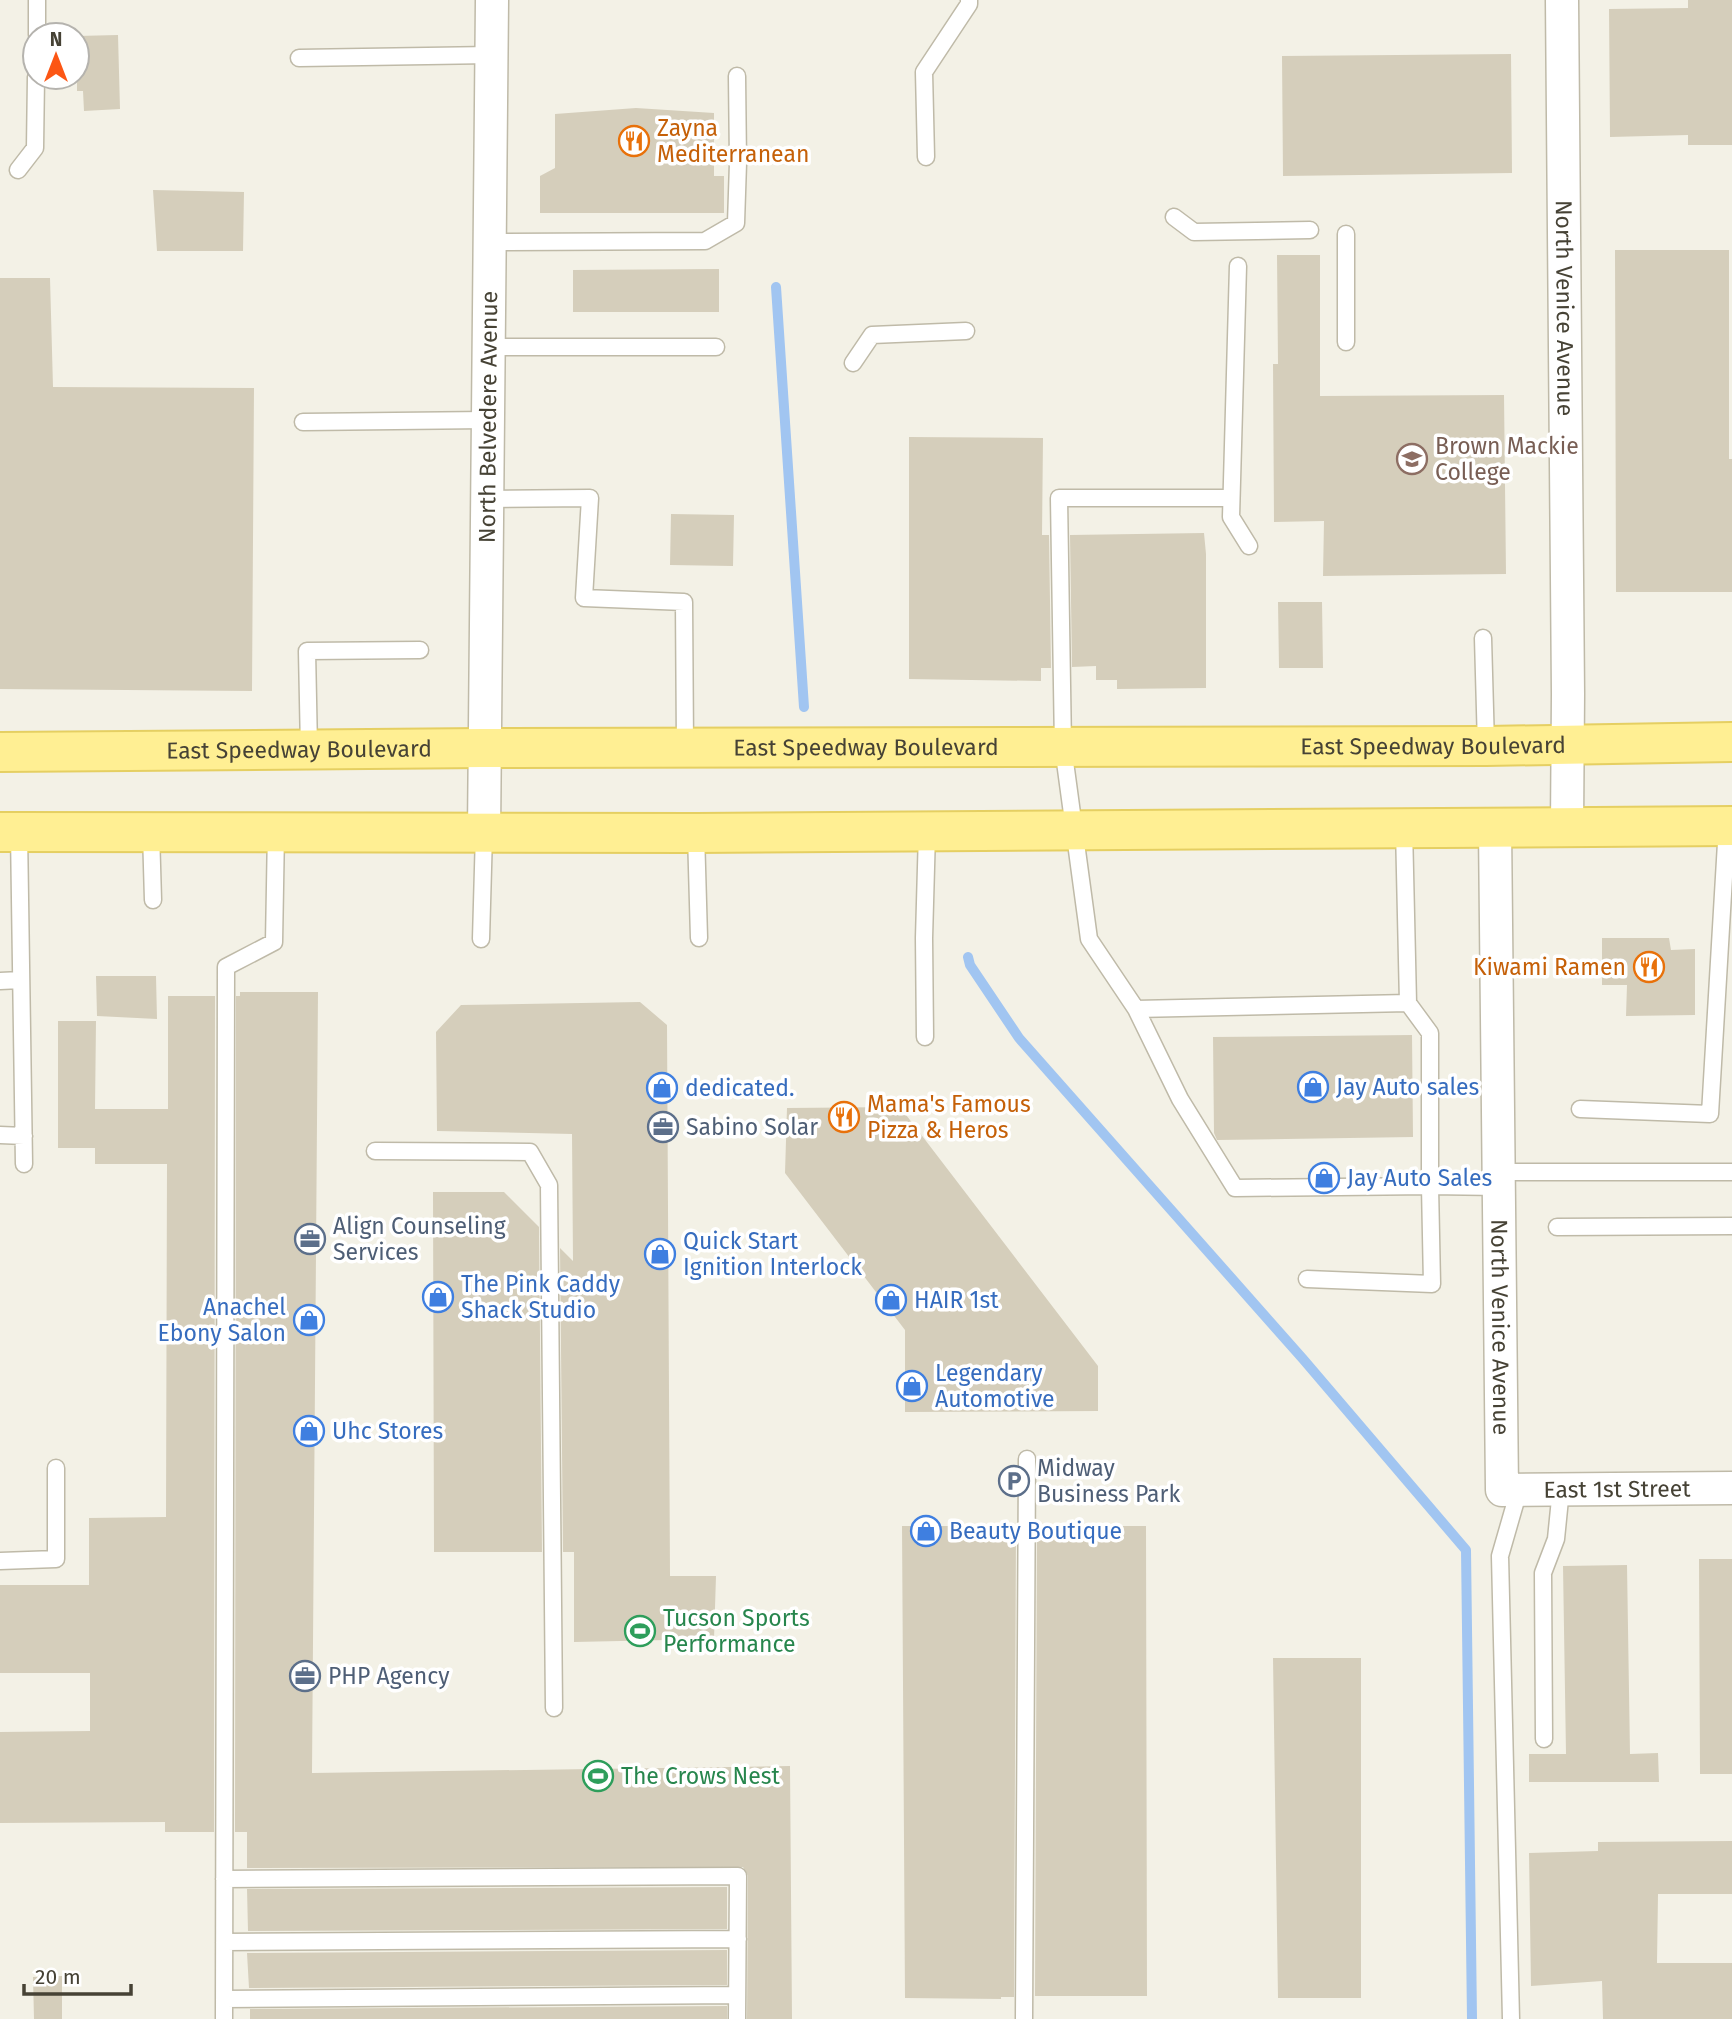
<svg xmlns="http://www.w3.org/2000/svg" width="1732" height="2019" font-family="'Fira Sans',sans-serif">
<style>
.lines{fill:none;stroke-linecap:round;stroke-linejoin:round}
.stream{stroke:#a1c5f1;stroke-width:10}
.building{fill:#d5cebb}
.service-casing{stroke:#bfbaa8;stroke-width:19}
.minor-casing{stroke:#bfbaa8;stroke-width:35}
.primary-casing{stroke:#e5cf62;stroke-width:42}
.service{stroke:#fff;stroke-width:16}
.minor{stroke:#fff;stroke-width:32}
.primary{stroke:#ffef93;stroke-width:38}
.labels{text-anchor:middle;stroke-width:7;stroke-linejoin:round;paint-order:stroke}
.food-label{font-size:23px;fill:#c56008;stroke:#fff;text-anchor:start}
.street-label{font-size:23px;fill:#464235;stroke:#fff}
.education-label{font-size:23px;fill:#785e54;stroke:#fff;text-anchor:start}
.shop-label{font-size:23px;fill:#366cbe;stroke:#fff;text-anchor:start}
.service-label{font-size:23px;fill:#4e5e75;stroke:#fff;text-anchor:start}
.leisure-label{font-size:23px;fill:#27864d;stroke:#fff;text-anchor:start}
</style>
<rect width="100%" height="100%" fill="#f3f1e6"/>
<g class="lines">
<path class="stream" d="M776 287 804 707
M968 957 970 965 1019 1038 1303 1359 1466 1550 1472 2019"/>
</g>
<path class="building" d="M1688 0H1732V145H1688V135L1610 137 1609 9 1688 8Z
M118 35 120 109 84 111 83 91H77V36Z
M1511 54 1512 173 1283 176 1282 56Z
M636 108 714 113V176H724V213H540V176L555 168V114Z
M153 190 244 192 243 251H157Z
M1615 250H1729V459H1732V592H1616Z
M1277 255H1320V396L1504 395 1506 574 1323 576 1324 521 1274 522 1273 364H1278Z
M719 269V312H573V270Z
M0 278H50L53 387 254 388 252 691 0 689Z
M909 437 1043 438 1042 535H1049L1051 668H1041V681L909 679Z
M671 514 734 515 733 566 670 565Z
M1204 533 1206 554V688L1117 689V680H1096V666L1072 667 1070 535Z
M1278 602H1322L1323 668H1279Z
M1602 938H1669L1671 950 1695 949V1015L1626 1016 1627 985H1602Z
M96 976H156L157 1019 97 1016Z
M240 992H318L312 1773 790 1766 792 2019H747L748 1876 743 1867 247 1868V1832H235L236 996H240Z
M168 996H215L214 1832H165V1822L0 1823V1732L90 1731V1673H0V1585H89V1518L166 1517 167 1164H95V1148H58V1021H96L95 1109H168Z
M640 1002 667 1025 670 1576H716L714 1639 574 1642V1552H563L560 1248 573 1261 572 1134 437 1131 436 1032 461 1005Z
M1412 1035 1413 1137 1217 1140 1214 1133 1213 1037Z
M900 1107 1098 1366V1411L905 1412V1330L785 1173 787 1108Z
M433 1192H504L539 1227 542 1552H434Z
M902 1526H1016L1014 1997H1001V1999L905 1998Z
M1037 1526H1146L1147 1996H1035Z
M1699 1559H1732V1774H1700Z
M1627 1565 1630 1754 1658 1753 1659 1782H1529V1754H1566L1563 1566Z
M1273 1658H1361V1998H1278Z
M1732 1841V1894H1658L1657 1963H1732V2019H1603L1602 1981 1531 1986 1529 1853 1598 1851V1842Z
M727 1887V1929L248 1931 247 1889Z
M727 1950V1985L249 1988 247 1953Z
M62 1976V2019H34L33 1977Z
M727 2006V2019H250V2009Z"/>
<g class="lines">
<g class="service-casing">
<path id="service" d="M37 35V0
M299 58 491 55
M926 157 924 72 969 4V0
M18 170 35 148 36 77
M1174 217 1194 232 1310 230
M1346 234V342
M489 242 705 241 736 223 738 163 737 76
M1238 266 1231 517 1249 546
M488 347H716
M853 363 872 335 966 331
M303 422 487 420
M1231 498H1059L1063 747 1089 939 1136 1009 1408 1003 1404 828
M486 499 590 498 584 598 684 602 685 747
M1483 638 1486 746
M309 749 307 651 420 650
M19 832 24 1164
M151 832 153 900
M696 833 699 938
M481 939 484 833
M0 981 21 980
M1408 1003 1430 1033V1186L1499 1187
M1136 1009 1180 1099 1235 1188 1430 1186 1432 1284 1307 1279
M925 1037 924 938 927 832
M1580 1109 1710 1114 1727 826
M0 1135 24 1136
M375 1151 530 1152 549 1185 554 1708
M1499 1172H1732
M1557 1227 1732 1226
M0 1561 56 1559V1468
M1544 1739 1543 1573 1556 1539 1561 1489
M224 1879 738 1876 737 2019
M224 1942 738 1939
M224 1999 737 1995
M224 2019 226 967 274 942 276 831
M1024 2019 1027 1459
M1511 2019 1500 1556 1519 1490"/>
</g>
<g class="minor-casing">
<g id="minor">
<path id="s1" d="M1562 0 1568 694 1567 826"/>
<path id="s2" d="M1495 828 1502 1490 1732 1488"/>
<path id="s3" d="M484 833 492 0"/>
</g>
</g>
<g class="primary-casing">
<g id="primary">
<path id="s4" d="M0 752 483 748 1486 746 1732 742"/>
<path d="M0 832 696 833 1732 826"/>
</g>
</g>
<use href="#service" class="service"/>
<use href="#minor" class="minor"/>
<use href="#primary" class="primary"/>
</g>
<defs>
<g id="restaurant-ring" transform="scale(1.575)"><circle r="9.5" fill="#fff" stroke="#e8710a" stroke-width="1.5"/><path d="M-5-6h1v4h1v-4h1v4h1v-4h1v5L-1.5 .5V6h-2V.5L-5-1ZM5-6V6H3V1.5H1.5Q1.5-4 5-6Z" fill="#e8710a"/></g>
<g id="university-ring" transform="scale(1.575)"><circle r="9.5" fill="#fff" stroke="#8d6e63" stroke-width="1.5"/><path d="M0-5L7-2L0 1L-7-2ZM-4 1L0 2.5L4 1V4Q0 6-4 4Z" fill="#8d6e63"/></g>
<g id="shop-ring" transform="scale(1.575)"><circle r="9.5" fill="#fff" stroke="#3f7fe0" stroke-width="1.5"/><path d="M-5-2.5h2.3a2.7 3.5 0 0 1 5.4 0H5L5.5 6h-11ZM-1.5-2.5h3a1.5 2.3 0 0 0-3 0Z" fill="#3f7fe0"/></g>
<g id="office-ring" transform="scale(1.575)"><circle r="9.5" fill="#fff" stroke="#5c6f8a" stroke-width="1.5"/><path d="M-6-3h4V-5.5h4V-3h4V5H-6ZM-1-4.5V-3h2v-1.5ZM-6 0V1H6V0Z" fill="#5c6f8a"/></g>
<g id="parking-ring" transform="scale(1.575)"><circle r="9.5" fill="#fff" stroke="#5c6f8a" stroke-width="1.5"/><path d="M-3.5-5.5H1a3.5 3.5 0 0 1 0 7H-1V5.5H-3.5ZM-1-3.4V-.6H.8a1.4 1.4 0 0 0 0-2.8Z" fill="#5c6f8a"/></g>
<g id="stadium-ring" transform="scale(1.575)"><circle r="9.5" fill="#fff" stroke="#2e9e5b" stroke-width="1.5"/><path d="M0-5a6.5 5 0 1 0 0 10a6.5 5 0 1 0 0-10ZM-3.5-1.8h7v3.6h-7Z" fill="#2e9e5b"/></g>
</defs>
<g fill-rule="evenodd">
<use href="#restaurant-ring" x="634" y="141"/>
<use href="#university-ring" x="1412" y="459"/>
<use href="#restaurant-ring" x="1649" y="967"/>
<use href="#shop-ring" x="1313" y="1087"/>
<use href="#shop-ring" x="662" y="1088"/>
<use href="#restaurant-ring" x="844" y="1117"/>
<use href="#office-ring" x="663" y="1127"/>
<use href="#shop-ring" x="1324" y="1178"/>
<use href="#office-ring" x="310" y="1239"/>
<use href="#shop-ring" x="660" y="1254"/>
<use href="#shop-ring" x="438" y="1297"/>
<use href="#shop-ring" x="891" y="1300"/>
<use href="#shop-ring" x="309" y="1320"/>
<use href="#shop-ring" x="912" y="1386"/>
<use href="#shop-ring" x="309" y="1431"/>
<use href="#parking-ring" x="1014" y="1481"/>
<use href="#shop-ring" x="926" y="1531"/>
<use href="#stadium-ring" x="640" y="1631"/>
<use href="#office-ring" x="305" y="1676"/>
<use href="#stadium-ring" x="598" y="1776"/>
</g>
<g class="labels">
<g class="food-label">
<text x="657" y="136">Zayna<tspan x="657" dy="26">Mediterranean</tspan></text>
<text x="1626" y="975" text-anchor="end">Kiwami Ramen</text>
<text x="867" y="1112">Mama's Famous<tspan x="867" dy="26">Pizza &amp; Heros</tspan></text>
</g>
<g class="street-label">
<text dy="8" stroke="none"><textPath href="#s1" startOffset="308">North Venice Avenue</textPath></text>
<text dy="8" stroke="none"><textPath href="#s3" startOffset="416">North Belvedere Avenue</textPath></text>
<text dy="8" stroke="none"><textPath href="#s4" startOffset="1433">East Speedway Boulevard</textPath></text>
<text dy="8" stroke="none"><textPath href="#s4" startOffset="866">East Speedway Boulevard</textPath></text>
<text dy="8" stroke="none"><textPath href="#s4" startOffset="299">East Speedway Boulevard</textPath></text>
<text dy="8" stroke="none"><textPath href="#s2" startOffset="499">North Venice Avenue</textPath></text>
<text dy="8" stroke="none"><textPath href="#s2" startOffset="777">East 1st Street</textPath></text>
</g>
<g class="education-label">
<text x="1435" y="454">Brown Mackie<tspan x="1435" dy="26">College</tspan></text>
</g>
<g class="shop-label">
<text x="1336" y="1095">Jay Auto sales</text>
<text x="685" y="1096">dedicated.</text>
<text x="1347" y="1186">Jay Auto Sales</text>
<text x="683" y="1249">Quick Start<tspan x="683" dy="26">Ignition Interlock</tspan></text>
<text x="461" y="1292">The Pink Caddy<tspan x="461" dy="26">Shack Studio</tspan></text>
<text x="914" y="1308">HAIR 1st</text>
<text x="286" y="1315" text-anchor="end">Anachel<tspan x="286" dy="26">Ebony Salon</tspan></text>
<text x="935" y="1381">Legendary<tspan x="935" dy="26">Automotive</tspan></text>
<text x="332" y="1439">Uhc Stores</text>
<text x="949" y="1539">Beauty Boutique</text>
</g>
<g class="service-label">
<text x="686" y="1135">Sabino Solar</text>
<text x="333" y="1234">Align Counseling<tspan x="333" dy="26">Services</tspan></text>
<text x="1037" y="1476">Midway<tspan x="1037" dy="26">Business Park</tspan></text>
<text x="328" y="1684">PHP Agency</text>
</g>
<g class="leisure-label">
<text x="663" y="1626">Tucson Sports<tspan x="663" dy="26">Performance</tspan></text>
<text x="621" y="1784">The Crows Nest</text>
</g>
</g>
<g transform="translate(56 56)"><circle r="33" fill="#ffffff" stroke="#b5b3ae" stroke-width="2"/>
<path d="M0-5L12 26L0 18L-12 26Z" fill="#fc5614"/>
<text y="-10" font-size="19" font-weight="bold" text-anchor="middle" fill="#464235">N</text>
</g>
<path d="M24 1984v10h107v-10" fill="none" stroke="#464235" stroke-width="3.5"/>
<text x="35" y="1984" font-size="21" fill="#464235" stroke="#ffffff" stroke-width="5" paint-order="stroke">20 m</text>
</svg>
